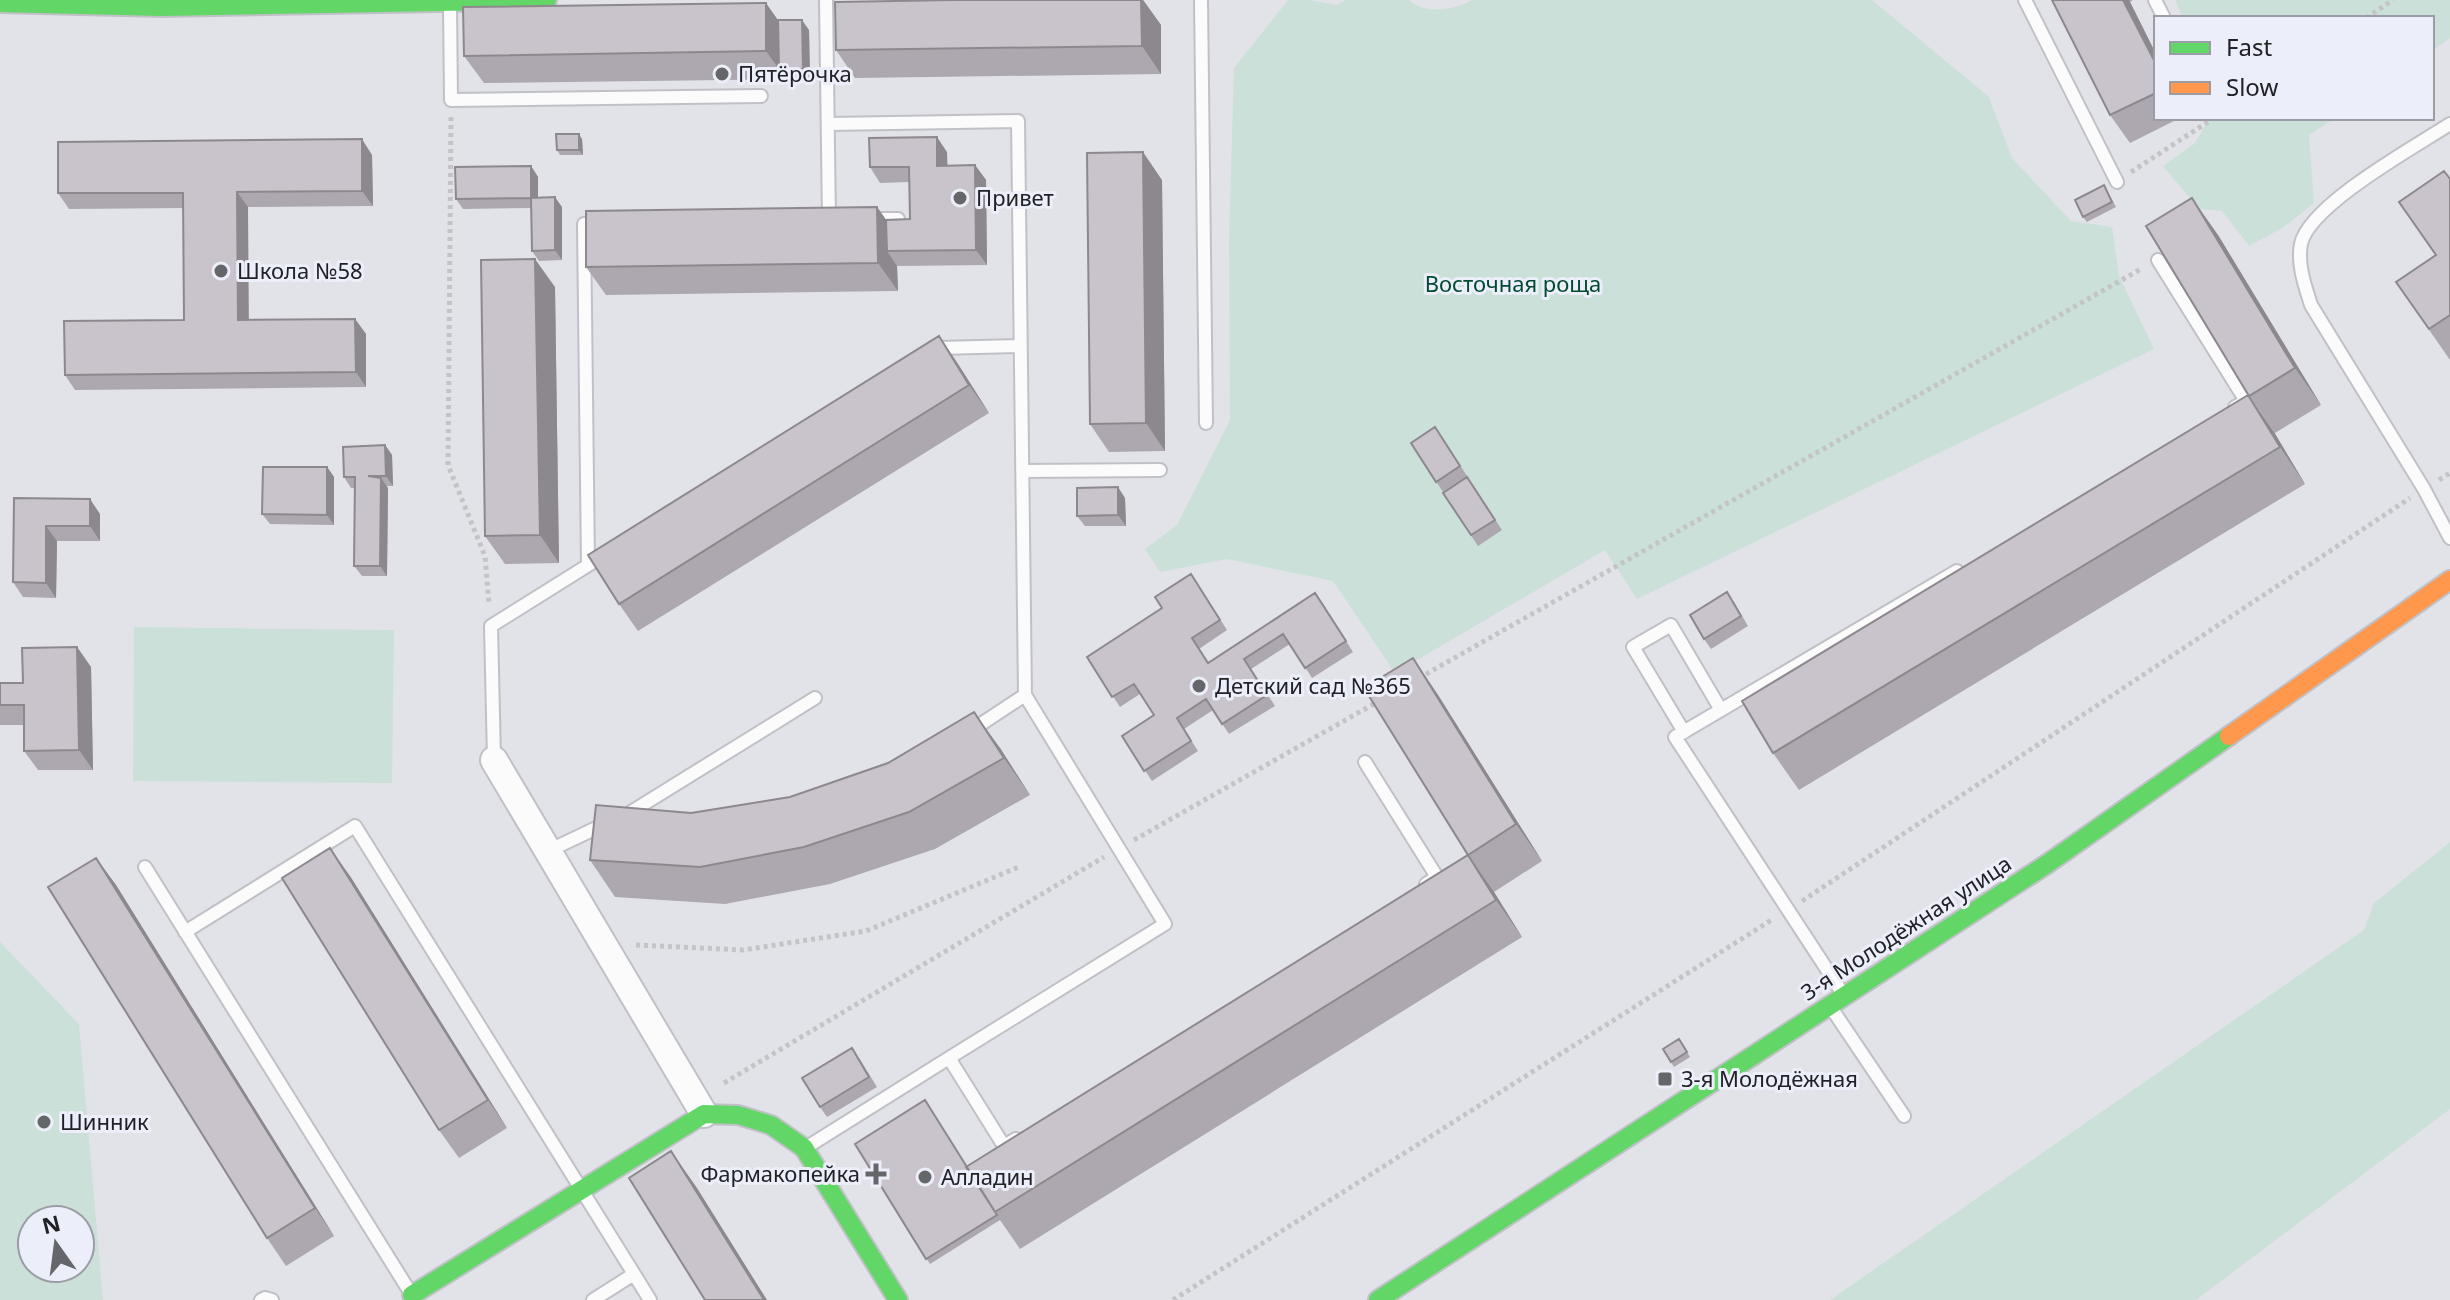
<svg xmlns="http://www.w3.org/2000/svg" width="2450" height="1300" font-family="'Noto Sans',sans-serif">
<style>
.green{fill:#cbe0d8;fill-rule:evenodd}
.lines{fill:none;stroke-linecap:round;stroke-linejoin:round}
.lane-casing{stroke:#c0c1c6;stroke-width:16}
.street-casing{stroke:#c0c1c6;stroke-width:30}
.fast-casing{stroke:#c0c1c6;stroke-width:22}
.slow-casing{stroke:#c0c1c6;stroke-width:22}
.path{stroke:#c4c4c7;stroke-width:5;stroke-dasharray:4 4;stroke-linecap:butt}
.lane{stroke:#fbfbfc;stroke-width:12}
.street{stroke:#fbfbfc;stroke-width:26}
.fast{stroke:#63d668;stroke-width:18}
.slow{stroke:#ff974d;stroke-width:18}
.wall{fill:#ada8af}
.shaded-wall{fill:#8d888e}
.building{fill:#c9c3cb;stroke:#8d888e;stroke-width:2}
.poi-dot{fill:#65666a;stroke:#eceefa;stroke-width:3}
.labels{text-anchor:middle;stroke-width:6;stroke-linejoin:round;paint-order:stroke}
.poi-label{font-size:22px;fill:#212226;stroke:#eceefa;text-anchor:start}
.park-label{font-size:22px;fill:#004b32;stroke:#eceefa}
.street-label{font-size:22px;fill:#212226;stroke:#eceefa}
</style>
<rect width="100%" height="100%" fill="#e2e3e9"/>
<path class="green" d="M1288 0H1309L1337 5 1346 0H1409C1426 15 1453 10 1472 0H1872L1989 97 2012 158 2071 221 2112 227 2119 276 2154 349 1637 599 1605 550 1395 673 1333 581 1227 559 1160 572 1145 549 1177 525 1230 420 1229 238 1234 68Z
M2175 0H2450V38L2432 51V18H2183Z
M2210 118H2335L2309 135 2314 203 2284 227 2249 246 2222 211 2199 209 2163 166 2194 144Z
M134 627 394 630 392 783 133 781Z
M2450 842V1109L2196 1300H1830L2364 930 2374 903Z
M0 942 79 1024 103 1300H0ZM32 1220H80V1268H32Z"/>
<g class="lines">
<g class="lane-casing">
<path id="lane" d="M826 0 829 220
M1201 0 1206 423
M2025 0 2117 182
M2155 0 2164 18
M450 5 451 100 761 96
M828 124 1018 121 1025 695 1165 924 949 1058
M2450 124C2416 146 2309 205 2301 244 2297 264 2305 286 2311 305L2424 489 2450 538
M873 219H898
M2158 260 2246 401 2235 407
M934 350 938 348 1020 346
M1022 471 1160 470
M588 565 584 224H599
M969 732 1025 695
M1684 732 1633 647 1671 625 1721 710
M494 760 491 626 606 554
M1365 762 1437 877 1426 884
M631 812 815 698
M548 851 607 823
M145 867 410 1292
M185 932 355 826 634 1274
M1843 994 1675 737 1957 571
M1832 1009 1904 1116
M807 1147 949 1058 1004 1146 1016 1139
M261 1300 265 1298 272 1300
M593 1300 634 1274 650 1300"/>
</g>
<g class="street-casing">
<path id="street" d="M494 760 704 1114"/>
</g>
<g class="fast-casing">
<path id="fast" d="M0 3 162 7 547 0
M412 1295 704 1114 738 1115 771 1125 804 1148 898 1300
M1378 1300 2047 864 2229 736"/>
</g>
<g class="slow-casing">
<path id="slow" d="M2229 736 2450 580"/>
</g>
<path class="path" d="M2366 18 2393 0
M451 117 448 465 485 556 489 604
M2131 172 2214 118
M2439 480 2450 473
M1419 678 2141 269
M1134 840 1379 701
M1802 901 2410 498
M636 945 743 950 866 931 1021 866
M724 1083 1104 857
M1173 1300 1773 919"/>
<use href="#lane" class="lane"/>
<use href="#street" class="street"/>
<use href="#fast" class="fast"/>
<use href="#slow" class="slow"/>
</g>
<path class="wall" d="M954 0H1143L1161 25V74L855 78 836 50Z
M2052 0H2133L2130 2 2156 54V118H2180L2130 143 2110 115Z
M778 20 809 30 810 79 484 83 464 56Z
M582 139 583 155H560L557 150Z
M947 152V166L975 165 986 180 987 265 897 266 898 291 606 295 586 267 877 207 886 220 910 219 909 182 880 183 870 167Z
M372 155 373 206 248 207V320L355 319 366 334V387L75 390 65 375 184 320V208L69 209 58 193Z
M531 166 538 177V198L562 207V260L539 261 532 251 531 208 463 209 456 199Z
M2450 179V360L2396 282 2436 255Z
M1162 180 1165 451 1109 452 1090 424Z
M2104 185 2116 207 2087 222 2083 217Z
M2218 235 2321 405 2275 433 2249 396Z
M555 287 559 563 505 564 485 536Z
M939 336 958 364 989 413 638 631 619 604Z
M2248 395 2274 432 2305 484 1799 790 1773 753Z
M1442 437 1467 476 1443 492 1411 443Z
M385 445 392 455 393 486H386L388 488 387 576H362L354 566 355 488H351L344 477Z
M327 467 334 477V525L270 524 262 514Z
M1467 477 1502 530 1478 546 1443 493Z
M14 498 100 514V541H57L56 598 23 597 13 582Z
M1125 498 1126 526H1085L1077 516Z
M1191 574 1227 630 1199 649 1208 663 1323 604 1353 652 1312 678 1290 644 1251 669 1275 706 1229 734 1213 710 1184 729 1198 751 1152 781 1122 736 1154 715 1140 694 1120 707 1087 657 1162 608Z
M1734 602 1748 626 1711 649 1704 639Z
M77 647 91 667 93 770H38L24 751V725H0V683H23Z
M1413 658 1438 695 1542 861 1494 892 1522 937 1020 1249 1000 1220 930 1264 855 1144 967 1166 1468 855Z
M1000 748 1030 795 935 849 830 884 725 904 615 897 590 860 691 813 790 797Z
M96 858 116 885 334 1236 286 1266 267 1238Z
M350 876 507 1128 459 1158 439 1130Z
M1679 1039 1690 1057 1674 1067 1663 1049Z
M859 1058 877 1087 827 1117 820 1107Z"/>
<path class="shaded-wall" d="M1141 0H1143L1161 25V74L1142 46Z
M2123 0H2129L2156 54V64Z
M766 3 785 30 779 69 766 51Z
M802 20 809 30 810 79 803 69Z
M579 134 582 139 583 155 579 150Z
M937 137 947 152 948 181 937 166Z
M362 139 372 155 373 206 362 191Z
M1143 152 1162 180 1165 451 1146 423Z
M975 165 986 180 987 265 976 250Z
M531 166 538 177V208L531 198Z
M237 192 248 207 249 335 238 320Z
M555 197 562 207V260L555 250Z
M2192 198 2218 235 2321 405 2295 368Z
M877 207 897 235 887 251 897 266 898 291 878 263Z
M535 259 555 287 559 563 540 535Z
M355 319 366 334V387L356 372Z
M939 336 958 364 989 413 969 385Z
M2248 395 2274 432 2305 484 2280 447Z
M385 445 392 455 393 486 386 476Z
M327 467 334 477V525L327 515Z
M381 478 388 488 387 576 380 566Z
M1118 487 1125 498 1126 526 1118 515Z
M90 499 100 514V541L90 526Z
M46 526 57 541 56 598 46 583Z
M77 647 91 667 93 770 79 750Z
M1413 658 1438 695 1542 861 1516 824Z
M974 712 1000 748 1030 795 1004 758Z
M330 848 350 876 507 1128 488 1100Z
M1468 855 1494 892 1522 937 1496 900Z
M96 858 116 885 334 1236 315 1208Z
M671 1151 697 1188 767 1300H764Z"/>
<path class="building" d="M954 0H1141L1142 46 836 50 835 2Z
M2052 0H2123L2156 64V93L2110 115Z
M766 3V51L464 56 463 7Z
M778 20H802L803 69H779Z
M556 134H579V150H557Z
M937 137V166L975 165 976 250 887 251 886 220 910 219 909 167H870L869 138Z
M362 139V191L237 192 238 320 355 319 356 372 65 375 64 321 184 320 183 193H58V142Z
M1143 152 1146 423 1090 424 1087 153Z
M531 166V198L555 197V250L532 251 531 198 456 199 455 167Z
M2444 171 2450 179V315L2429 329 2396 282 2436 255 2399 202Z
M2104 185 2112 202 2083 217 2075 200Z
M2192 198 2295 368 2249 396 2146 226Z
M877 207 878 263 586 267V211Z
M535 259 540 535 485 536 481 260Z
M939 336 969 385 619 604 588 555Z
M2248 395 2280 447 1773 753 1742 701Z
M1435 427 1460 466 1436 482 1411 443Z
M385 445 386 476H368L381 478 380 566H354L355 477H344L343 447Z
M263 467H327V515L262 514Z
M1467 477 1495 520 1471 535 1443 493Z
M1118 487V515L1077 516V488Z
M14 498 90 499V526H46V583L13 582Z
M1191 574 1220 620 1192 638 1208 663 1315 593 1346 641 1305 668 1283 634 1244 659 1267 695 1222 724 1206 699 1177 718 1191 741 1144 771 1122 736 1154 715 1134 684 1112 697 1087 657 1162 608 1155 597Z
M1727 592 1741 616 1704 639 1690 615Z
M77 647 79 750 24 751V705H0V683H23L22 648Z
M1413 658 1516 824 1468 855 1364 688Z
M974 712 1004 758 909 812 804 847 700 867 590 860 596 805 691 813 790 797 888 763Z
M330 848 488 1100 439 1130 282 878Z
M1468 855 1496 900 995 1212 966 1167Z
M96 858 315 1208 267 1238 48 887Z
M1679 1039 1687 1052 1671 1062 1663 1049Z
M852 1048 869 1077 820 1107 802 1078Z
M925 1100 997 1215 926 1259 855 1144Z
M671 1151 764 1300H705L629 1178Z"/>
<g class="poi-dot">
<circle cx="722" cy="74" r="8"/>
<circle cx="960" cy="198" r="8"/>
<circle cx="221" cy="271" r="8"/>
<circle cx="1199" cy="686" r="8"/>
<rect x="1657" y="1071" width="16" height="16" rx="4"/>
<circle cx="44" cy="1122" r="8"/>
<path d="M872 1162h8v8h8v8h-8v8h-8v-8h-8v-8h8z"/>
<circle cx="925" cy="1177" r="8"/>
</g>
<g class="labels">
<g class="poi-label">
<text x="738" y="82">Пятёрочка</text>
<text x="976" y="206">Привет</text>
<text x="237" y="279">Школа №58</text>
<text x="1215" y="694">Детский сад №365</text>
<text x="1681" y="1087">3-я Молодёжная</text>
<text x="60" y="1130">Шинник</text>
<text x="860" y="1182" text-anchor="end">Фармакопейка</text>
<text x="941" y="1185">Алладин</text>
</g>
<g class="park-label">
<text x="1513" y="292">Восточная роща</text>
</g>
<g class="street-label">
<text transform="translate(1906 928) rotate(-33)" y="8">3-я Молодёжная улица</text>
</g>
</g>
<rect x="2154" y="16" width="280" height="104" fill="#eceefa" stroke="#9b9ca5" stroke-width="2"/>
<rect x="2170" y="42" width="40" height="12" fill="#63d668" stroke="#9b9ca5" stroke-width="2"/>
<text x="2226" y="56" font-size="24" fill="#212226">Fast</text>
<rect x="2170" y="82" width="40" height="12" fill="#ff974d" stroke="#9b9ca5" stroke-width="2"/>
<text x="2226" y="96" font-size="24" fill="#212226">Slow</text>
<g transform="translate(56 1244) rotate(346)"><circle r="38" fill="#eceefa" stroke="#9b9ca5" stroke-width="2"/>
<path d="M0-6L14 30L0 20L-14 30Z" fill="#65666a"/>
<text y="-12" font-size="22" font-weight="bold" text-anchor="middle" fill="#212226">N</text>
</g>
</svg>
